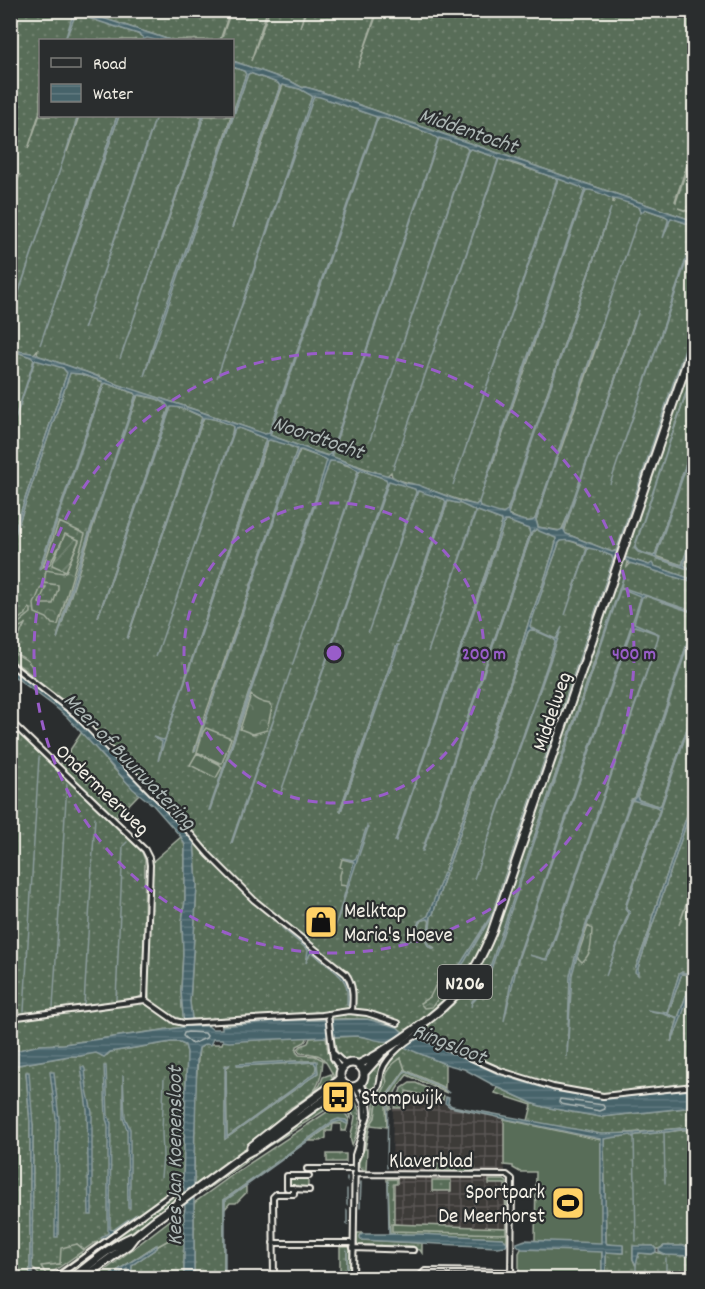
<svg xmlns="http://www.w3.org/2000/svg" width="705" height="1289" font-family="Dekko,sans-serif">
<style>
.industrial{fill:url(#industrial-grid)}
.grass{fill:url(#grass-dots);stroke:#a6afa0;stroke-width:1.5;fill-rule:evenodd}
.forest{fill:url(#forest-crowns);stroke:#a6afa0;stroke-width:1.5}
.garden{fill:url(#garden-furrows);stroke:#a6afa0;stroke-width:1.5}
.pitch{fill:#586d58;stroke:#a6afa0;stroke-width:1.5}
.water{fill:url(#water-rules);stroke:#8c9c9c;stroke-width:1.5;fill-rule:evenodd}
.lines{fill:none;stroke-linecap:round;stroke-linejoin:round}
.shore{stroke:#aeb8b6;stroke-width:1.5}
.stream{stroke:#8c9c9c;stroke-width:1.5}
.street-casing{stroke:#f4f1e8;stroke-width:8}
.primary-casing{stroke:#f4f1e8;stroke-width:11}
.street{stroke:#2a2d2e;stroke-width:4}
.primary{stroke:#2a2d2e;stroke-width:7}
.ring{fill:none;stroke:#995dc9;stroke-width:3;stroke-dasharray:10 8}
.labels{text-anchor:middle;stroke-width:4.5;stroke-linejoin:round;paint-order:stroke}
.shield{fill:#2a2d2e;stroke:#b7b6b0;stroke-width:1.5}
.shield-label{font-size:20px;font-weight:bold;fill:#f4f1e8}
.street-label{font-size:21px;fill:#f4f1e8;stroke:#2a2d2e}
.poi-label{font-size:21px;fill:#f4f1e8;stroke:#2a2d2e;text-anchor:start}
.water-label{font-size:22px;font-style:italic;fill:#aeb8b6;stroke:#2a2d2e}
.centre{fill:#995dc9;stroke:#2a2d2e;stroke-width:3}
.ring-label{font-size:18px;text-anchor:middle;font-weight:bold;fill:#995dc9;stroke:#2a2d2e;stroke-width:4.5;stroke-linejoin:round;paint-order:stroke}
</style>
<defs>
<pattern id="industrial-grid" width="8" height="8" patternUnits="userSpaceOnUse" patternTransform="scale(1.5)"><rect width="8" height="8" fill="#3d3a38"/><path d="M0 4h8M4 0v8" fill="none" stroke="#5a5755"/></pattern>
<pattern id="grass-dots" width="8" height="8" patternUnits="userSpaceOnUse" patternTransform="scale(1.5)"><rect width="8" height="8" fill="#586d58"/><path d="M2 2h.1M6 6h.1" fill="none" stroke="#718270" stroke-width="1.8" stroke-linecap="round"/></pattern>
<pattern id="forest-crowns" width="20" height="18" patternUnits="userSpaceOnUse" patternTransform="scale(1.5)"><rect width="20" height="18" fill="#586d58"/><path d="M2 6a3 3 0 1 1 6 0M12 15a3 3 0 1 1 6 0" fill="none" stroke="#718270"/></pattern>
<pattern id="garden-furrows" width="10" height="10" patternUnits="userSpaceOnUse" patternTransform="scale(1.5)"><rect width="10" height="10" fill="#586d58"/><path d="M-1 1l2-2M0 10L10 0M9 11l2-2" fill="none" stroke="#718270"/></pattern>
<pattern id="water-rules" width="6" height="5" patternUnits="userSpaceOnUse" patternTransform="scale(1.5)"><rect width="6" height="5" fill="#46636a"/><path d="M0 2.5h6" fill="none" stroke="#617a7f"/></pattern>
</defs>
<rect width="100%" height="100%" fill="#2a2d2e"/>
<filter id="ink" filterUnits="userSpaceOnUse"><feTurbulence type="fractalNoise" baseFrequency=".0167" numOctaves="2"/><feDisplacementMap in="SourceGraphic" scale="12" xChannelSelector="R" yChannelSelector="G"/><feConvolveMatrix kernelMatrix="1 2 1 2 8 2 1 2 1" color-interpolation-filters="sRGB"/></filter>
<g filter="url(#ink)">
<path class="industrial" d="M409 1082 418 1083 444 1096 443 1102 445 1105 504 1118 506 1235 391 1232 393 1108 402 1087Z"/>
<path class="grass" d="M68 10 73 13 74 16 75 14H78L138 34 143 37 144 39 143 40H40V111L28 149 40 114V116H78L67 152 79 116H117L81 225 119 116H203L161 241 204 116H231L185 256 244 85 248 74 250 73 278 83 280 86 232 228 283 85 300 89 311 95 312 96 306 116 313 97 316 95 376 116 377 120 379 117 385 118 436 136 438 139 441 138 464 146 467 148 468 151 470 149H472L495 157 499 159 556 178 557 182 559 179 582 187 585 189V191L589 189 613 198V203L615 199H618L639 207 641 211 645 209 665 216 668 218 669 221 672 218 694 226V369L670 441 694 372V440L671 509 694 444V530L682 565 656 556 667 520 655 555 653 556 645 554 694 571V580L654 566 652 564 649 565 624 557 628 561 627 567 631 563 694 583V623L684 653 694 626V708L661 805 659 806 639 800 637 797 672 690 637 793 635 798 632 799 657 807 660 810 638 870 631 893 694 711V795L652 918 650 929 636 967 637 971 694 801V881L679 925 694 884V969L690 974 682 972 679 974 668 1012 665 1014 678 1019 671 1042 694 976V1057L691 1067 694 1060V1089L604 1099 555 1091 500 1075 467 1059 403 1032C380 1014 337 1019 309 1020V1018H307L306 1020 275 1021 226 1027 222 1026 221 1023 208 1024V1026H189L188 1021 192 1019 190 1002 197 885 196 869 194 842 180 826 74 717 11 667V610L16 612V611L11 608V546L70 373 81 374 103 382 83 442 104 384 106 383 136 394 129 419 138 395 157 399 169 405V408L157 443 171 407 172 406 187 410 202 417 192 449 204 417 218 420 233 426 232 434 235 428H239L266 439 185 679 268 440 281 442 297 449 287 481 300 450 328 460 320 486 329 462 331 460H333L357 469 358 471 356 476 361 470 386 479 387 480V483L390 480 415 489 416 490V494L419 490 446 500 445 507 399 642 448 501 462 504 474 510 475 512 478 511 502 520V523L449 683 504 523 505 521H508L529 529 530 534 527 543 472 706 532 532 537 529 556 538V543L543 584 529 621 511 680 445 869 446 870H447L458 839 528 632 530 630H533L530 627V624L559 543C560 542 561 541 562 540 567 538 584 546 587 549L591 547 612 556 613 560 496 901 502 888 615 557 616 556 617 550 612 552 564 533 571 509 561 531 538 527 536 520 552 471 535 519C529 525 515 518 508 514L513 497C511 500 509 509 507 512 502 517 487 510 481 508L479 505V502L476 505C457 500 439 493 420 486 411 483 401 482 392 477L391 472 387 476 332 457 331 454 329 456 322 454 272 436 270 435 276 414 269 433 265 434C219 418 173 401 126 388 118 385 109 380 100 377 80 370 60 363 39 356L37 354 38 349 34 354 19 351 11 346 10 202 20 174 11 199V11ZM607 220 546 399H545ZM635 320 629 339 583 473ZM538 329 534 344 491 468ZM599 339 561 449 556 460 595 346ZM157 444 105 598 98 617ZM190 454 128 637 185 467ZM283 493 195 751H194L205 716ZM98 508 97 514 57 639 70 591ZM311 513 215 795 230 747ZM600 644 598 655 535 838H534ZM397 645H398L341 811 340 810ZM446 873 433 914 431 916 430 929 427 941 430 945 435 948 429 947 426 941 430 920 426 919 420 921 415 936C418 922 417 924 428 916Z
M81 11H115L114 15 116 11H192L191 16 193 11H230L220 40H170Z
M231 11H267L251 61 269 11H305L300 27 306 11H377L358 67 378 11H694V144L675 201 676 202 694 147V213L678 208 694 214V221L316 90 305 87 303 88 292 82 233 61 232 40H221Z
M233 67 244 71 246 74 233 112Z
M11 350 31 357 34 359 33 363 35 360 37 359 63 368 67 373 11 541Z
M694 534V570L686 567 684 565Z
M11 726 142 852 145 860 143 992 142 995 138 998 11 1016Z
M82 732 112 767 139 794 116 818 60 765Z
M181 837 184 840 185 850V901L182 922 183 953 181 991 182 1007 184 1021C171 1020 161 1009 151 1001L149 998 148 983 152 862Z
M136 1001C155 1003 166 1022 184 1025V1027L64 1044 40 1045 11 1052 10 1020Z
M358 1036C369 1037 380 1042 390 1041V1043C383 1048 369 1060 361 1061 342 1065 335 1054 334 1037Z
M306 1037 307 1039 305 1042 297 1046 296 1051 299 1055 315 1056 323 1060C321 1095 309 1094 285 1112L286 1115 204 1182 203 1180 194 1186 195 1093 199 1048 206 1044H222L223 1041ZM295 1061H316L318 1073 225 1139 226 1065 229 1066 226 1068 227 1137 315 1074 316 1066 314 1062 237 1066Z
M326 1037 328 1052 337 1066 338 1075 335 1080 310 1097 320 1085 323 1077 331 1074 332 1078 334 1077C323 1056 325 1054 300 1053L298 1049 301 1046 308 1043 310 1038Z
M171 1042H178L185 1045 187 1052 183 1179 184 1193 69 1278H58L179 1190 171 1192 168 1190 162 1199 52 1278H42L32 1267 33 1126 26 1072 30 1123V1278H11V1066L69 1056H80L97 1052 102 1056 107 1055 110 1052ZM98 1242 82 1254 80 1252 76 1256V1258L48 1278 42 1266 60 1264 77 1244 84 1250 94 1243Z
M405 1047 445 1064V1088L405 1070 401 1058 386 1077 387 1083 377 1103 375 1118 370 1125 365 1149H367L366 1170 362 1169 359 1167V1162L364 1149 368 1125 373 1117 374 1103 382 1085 383 1073 390 1060 398 1051Z
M393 1049 383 1062 376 1086 374 1088 368 1089C361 1071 382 1059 393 1049Z
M410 1083H416L444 1096 443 1100 406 1091 405 1108H394L401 1089Z
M497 1087 534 1104 544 1107 601 1117 694 1107V1127L606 1135 528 1121 532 1105 495 1093Z
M349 1097H353V1099C365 1113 359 1130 352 1145 348 1134 354 1128 355 1116L353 1115 349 1103 347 1102 346 1103 351 1113V1118L341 1103Z
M337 1100 338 1102 270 1145 203 1192 215 1181 286 1129 326 1105 327 1107Z
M339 1104 349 1119 348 1123 346 1120H336L224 1200V1278H194V1203L238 1171Z
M692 1129 694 1130V1244L693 1246H664L659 1249H656L653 1246 633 1247V1259L635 1264 639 1253 652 1254 656 1252 666 1255 693 1256 694 1257V1278H606V1252L623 1253V1246L607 1244 606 1242 604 1139 605 1138 631 1135 633 1136 636 1135Z
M327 1154H346V1162H327Z
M437 1164H462V1167H475L474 1170 471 1172H433L437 1171Z
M288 1177H308V1188L288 1187Z
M387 1179H397V1184H394V1224H392L506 1233 505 1184H489V1180H504L507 1182V1242L502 1238 390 1234 388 1182 387 1181Z
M432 1180H451V1191H432Z
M185 1209 184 1278H131L132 1265 157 1248 158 1246 174 1237 173 1218Z
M357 1233H362L360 1236 362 1240 422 1243V1253L420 1250 413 1249V1246L363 1245V1246H359L357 1243Z
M340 1247H348L350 1248V1278H348L347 1250V1278H340Z"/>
<path class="forest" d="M59 522 85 534 58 625 52 624 47 618 35 613 34 604 41 587H46L39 603 41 604H53L58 589V585L44 583 46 570 63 573 66 571 79 541 65 535 50 564 43 567Z
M29 608 31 609V613L15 626 16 629 25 624 11 652C21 656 31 661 34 671L32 675 11 659 10 610 16 612 11 620 12 624C19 621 20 616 25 615Z
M251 695C256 701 263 703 270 704L272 707 267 730 253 734 240 729Z
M342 859 354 862 347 886 340 885V875L342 868 340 867Z
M588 926 592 929C591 941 593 953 582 962L577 957Z
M449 968 456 969 438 994 437 1000 432 1007 424 1008 420 1003 430 997 441 974Z
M682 973 693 977 678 1018 668 1014Z
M401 1058 405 1070 387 1095 386 1105 387 1127 370 1125 375 1118 377 1103 387 1083 386 1077 387 1073 393 1064Z
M405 1071 443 1089 447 1093 407 1075C399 1085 391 1095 391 1109H389V1095Z
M337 1121H341L348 1124 346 1131H341V1124H333L332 1131H326V1138L320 1141H309Z
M246 1186V1193L236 1203H230L225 1209V1201L227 1199Z
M173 1218 174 1237 158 1246 156 1245 106 1278H95Z
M392 1224 506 1228V1234L392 1231Z
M77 1244 84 1250 47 1276 41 1266 60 1264 61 1248Z"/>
<path class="garden" d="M65 534 79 540 66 571 52 565Z"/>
<path class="pitch" d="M206 728 231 738 222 763H220L197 752 203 732Z
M197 753 219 764 222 767 216 778 190 765Z
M504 1119 601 1140 602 1278H519V1253L522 1247 535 1241 536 1172H520L513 1168V1166L504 1165Z"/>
<path class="water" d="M68 11H81L170 40H155L147 38 143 40V37L138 34 76 14 65 40 73 14Z
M233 61 292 82 303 88 305 87 316 90 694 221V226L671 218 663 238 668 221V218L665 216 645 209 641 213 640 208C632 203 622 201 613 199 604 196 595 189 586 190L479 502 480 507 503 514 507 511 611 208 508 513 509 516C517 518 529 525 535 519L639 216 536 520 538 527 558 531 563 529 639 310 564 530 566 534 612 552 616 551 694 322V325L493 914 465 961 439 998 492 914 613 560 612 556 597 550 588 548 565 615 587 548C581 543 569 539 561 541L559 543 530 626 531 628 556 639 562 627 474 879 555 642 554 639 534 630H530L528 632 458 839 447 871 445 870 511 680 529 621 543 584 556 543V538L539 531 537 529 532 532 423 851H422L527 543 530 534 529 529 508 521H505L504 523 396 841H395L490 560 502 523V520L478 511 476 512 428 652 475 512 474 510 461 504 448 501 399 642H398L446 502 444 499 418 491 368 633 416 492 415 489 389 481 281 792 387 482 386 479 361 470 359 471 292 666 358 471C352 465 338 461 330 461L210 810H209L315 500 327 460 302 450H299L298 452 195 751 297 449 288 445 270 440 267 441 158 761 162 742 153 737 163 740 165 739 266 439 239 428 235 429 156 657 231 438 233 430V426C223 422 213 417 203 418L127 639 129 632 202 418 201 416C192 412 181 406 171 407L105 598 98 617 169 408C165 399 150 397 140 395L137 396 86 545 57 639 74 577 136 395 135 393 106 383 104 384 41 568 39 569 103 383 102 381 81 374 70 373 11 546V541L67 373 63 368 35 360 11 432 34 360 31 357 11 350V346L19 351 36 354 39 356C54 361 69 366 83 371 97 376 112 383 126 387 173 402 219 418 265 434L269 433 377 117 320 97 314 96 217 378 312 96 300 89 282 85 232 228 280 86 278 83 250 73 248 74 144 376 155 338 232 116 246 74 244 71 233 67ZM378 117C390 119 431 132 438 139L331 453 327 456 272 436 270 435ZM439 138 464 146 468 149 370 440 468 151 470 149H472L495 157 498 160 393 469 499 159 517 164 557 179 453 485 558 179H559L585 189 489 470 479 502 476 505 462 502 418 485 405 483 390 476 367 470 331 456Z
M78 116 11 316V315Z
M117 116H119L40 345Z
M156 116 146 148 84 329Z
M203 116H204L120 359Z
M693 241V242L610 484 691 244Z
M694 369 635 547 638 551 653 556 655 555 694 440V444L656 556 658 558 682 565 694 530V534L684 565 694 571 638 552 634 548Z
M624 557 649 565 652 563 654 566 694 580V583L633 564 629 563 628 561 623 559Z
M624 575 621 587 692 611 694 613 646 596 642 597 634 623 659 634 656 645 548 960H546L529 955 545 959 547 958 658 638V634L635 626 632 628 519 957 504 1021 511 981 519 954 640 600V596L623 589 620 590 484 990 472 1003 471 1007 472 1001 482 990Z
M694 623 693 630 637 797 639 800 659 806 661 805 694 708V711L655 826 627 904 626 908 630 912 606 976 628 913 625 909 626 904 660 809 657 807 632 800 625 819 581 942 572 975 567 1057 570 975 578 947 630 801 635 798 637 793Z
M397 645H399L341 811 340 810Z
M10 667 74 717 180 826 194 842 196 869 197 885 190 1002 192 1019 188 1021 189 1026H208L212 1029H222V1026L275 1021 367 1019 397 1027 403 1032 467 1059 500 1075 554 1091 604 1099 694 1089V1107L601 1117 544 1107 534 1104 497 1087 464 1069 445 1064 389 1041C379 1043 367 1036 357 1036 314 1037 272 1039 229 1042L223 1041 222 1039H213L210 1045 206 1044 199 1048 197 1059 194 1159V1278H184V1213L185 1209 183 1179 187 1052 185 1045 178 1042H171L110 1052 104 1057 96 1053 80 1056H69L11 1066 10 1052 40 1045 64 1044 184 1027 181 991 183 953 182 922 185 901V845L181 837 153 805 133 789 67 717 54 706 11 674Z
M291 669 232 843H231L234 834Z
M694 795V801L638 968V975L635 972 636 967 650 929 652 918Z
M367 826 368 828 334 930 354 862 343 858 353 860 356 858Z
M444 872 446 873 433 914 431 916 430 929 427 941 430 945 435 949 429 947 426 942 430 921 428 919 420 921 412 940H400L412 939 419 921 428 916Z
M283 927C298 938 341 968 348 982 352 989 350 999 349 1006L347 1005C347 999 348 992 346 986 344 975 321 961 312 953L310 954 306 963 308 950 282 928Z
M694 969C695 983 677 1031 671 1042L678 1019 664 1014 647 1010 667 1013 679 974 682 972 690 974ZM682 973 693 977 678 1018 668 1014Z
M295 1061H317L318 1073 225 1139V1066L229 1065 226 1068 227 1137 316 1072V1066L314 1062 238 1066 237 1064Z
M104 1066H106L108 1115 111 1123 110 1229 113 1230C122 1224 130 1217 140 1213L103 1240 101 1238 108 1233V1125L106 1119Z
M81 1067H84L85 1069 87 1089 92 1112V1215H89L87 1110Z
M26 1072H29L33 1126 32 1278H30V1123Z
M50 1072H54L59 1119 58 1237H55L56 1119Z
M123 1075 125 1117 130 1129V1208H128L127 1130 123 1118Z
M446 1097 449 1098 448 1103 452 1106 601 1134 634 1133 693 1127H694V1130C686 1128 675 1131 666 1132 657 1133 646 1134 636 1135L633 1137 631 1135 604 1139 606 1242 607 1244 623 1245V1253L606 1252V1278H602V1252L522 1249 517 1245V1243L525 1240 601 1243V1139L450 1107 445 1103Z
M338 1119 346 1120 348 1123 347 1124 341 1121 333 1123 225 1201V1278H224V1200L333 1121Z
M362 1234H419L502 1238 507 1242 506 1246 497 1247 362 1240 360 1238V1236Z
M694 1244V1257L693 1256 665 1255 659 1252V1249L664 1246H693Z
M157 1245V1248L132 1265 131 1278H128L127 1269 112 1278H106Z
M633 1246H653L656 1249V1252L652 1254 639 1253 636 1265 633 1259Z"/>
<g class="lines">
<path class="shore" d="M188 1032 205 1033 207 1036 206 1038 192 1044 183 1036 184 1033Z
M560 1099 603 1105 605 1109 600 1111 561 1104 559 1102Z"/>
<path class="stream" d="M116 999 123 846 127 842
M84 1004 95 817
M53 1007 67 784
M24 1011 39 757
M664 1132 665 1183
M634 1134 636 1241
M387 1168 388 1095 405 1071 443 1088 449 1093
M161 1177 163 1156 162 1132 164 1079
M347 1177V1181
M388 1181 389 1234
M347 1205V1189
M360 1208 361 1182
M347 1210V1225
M347 1250V1278
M666 1258V1278
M636 1264V1278"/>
<g class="street-casing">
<path id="street" d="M10 664 75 714 178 819 208 854 254 900 346 974C354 985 353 998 352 1011
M10 721 145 850 149 858 150 865 145 1000
M328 1014 333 1058 341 1070
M10 1018 145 1000 175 1021 184 1023 322 1015 349 1011 367 1013 398 1023
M332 1052 346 1065
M355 1087 364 1103 365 1117
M362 1099C368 1096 374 1094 378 1088 381 1083 380 1076 382 1070 387 1056 409 1037 423 1033L434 1038 444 1046 501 1071 553 1087 603 1096 694 1086
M355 1161 360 1150 361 1140
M307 1169H354
M354 1174 507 1175 512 1179 511 1278
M294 1189 293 1188H287V1176H309
M273 1243H353
M353 1248 413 1250
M55 1278 178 1189
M274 1278 273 1197 276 1194H294V1189L309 1190
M353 1278 355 1155 369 1112 367 1096 361 1083
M421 1278V1275L425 1271 511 1272"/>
</g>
<g class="primary-casing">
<path id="primary" d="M340 1075a12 12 0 1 1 24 0a12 12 0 1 1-24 0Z
M358 1065C367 1060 375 1057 383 1051 407 1036 438 1014 457 993 473 975 483 954 492 932L694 342
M364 1073 380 1055
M251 1147 295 1112 341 1079
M72 1278C91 1264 110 1246 132 1237
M83 1278 128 1245 135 1236 155 1220 245 1154 258 1147 345 1085"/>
</g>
<use href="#street" class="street"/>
<use href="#primary" class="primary"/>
</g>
</g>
<g class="ring">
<circle cx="334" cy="653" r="150"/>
<circle cx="334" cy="653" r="300"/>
</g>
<defs>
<g id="shop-square" transform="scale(1.725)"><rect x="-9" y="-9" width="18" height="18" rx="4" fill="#ffd166" stroke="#2a2d2e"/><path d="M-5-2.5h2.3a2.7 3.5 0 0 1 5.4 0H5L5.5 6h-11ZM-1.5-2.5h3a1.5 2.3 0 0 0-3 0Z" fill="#111"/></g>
<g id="bus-square" transform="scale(1.725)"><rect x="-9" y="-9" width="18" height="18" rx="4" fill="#ffd166" stroke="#2a2d2e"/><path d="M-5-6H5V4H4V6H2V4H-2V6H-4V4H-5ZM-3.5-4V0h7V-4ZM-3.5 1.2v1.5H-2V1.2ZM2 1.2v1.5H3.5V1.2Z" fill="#111"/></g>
<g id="stadium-square" transform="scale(1.725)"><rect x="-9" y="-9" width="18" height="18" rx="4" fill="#ffd166" stroke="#2a2d2e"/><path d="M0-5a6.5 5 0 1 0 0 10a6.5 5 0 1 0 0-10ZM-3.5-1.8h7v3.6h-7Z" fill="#111"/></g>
</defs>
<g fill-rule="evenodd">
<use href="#shop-square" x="321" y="922"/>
<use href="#bus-square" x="338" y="1097"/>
<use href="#stadium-square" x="568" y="1203"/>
</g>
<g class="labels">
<rect class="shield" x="438" y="965" width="54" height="34" rx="4.5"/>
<g class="shield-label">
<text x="465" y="989">N206</text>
</g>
<g class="street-label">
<text transform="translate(551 711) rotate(-71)" y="7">Middelweg</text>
<text transform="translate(103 789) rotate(44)" y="7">Ondermeerweg</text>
<text x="431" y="1167">Klaverblad</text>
</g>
<g class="poi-label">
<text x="344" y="917">Melktap<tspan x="344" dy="24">Maria's Hoeve</tspan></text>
<text x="361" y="1104">Stompwijk</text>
<text x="545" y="1198" text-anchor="end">Sportpark<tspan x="545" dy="24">De Meerhorst</tspan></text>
</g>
<g class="water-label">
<text transform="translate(469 129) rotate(19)" y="8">Middentocht</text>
<text transform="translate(319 436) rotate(19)" y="8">Noordtocht</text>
<text transform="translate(131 760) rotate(46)" y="8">Meer of Buurwatering</text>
<text transform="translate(450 1042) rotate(22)" y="8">Ringsloot</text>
<text transform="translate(173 1156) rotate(-90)" y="8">Kees Jan Koenensloot</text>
</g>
</g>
<circle cx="334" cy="653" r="9" class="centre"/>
<g class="ring-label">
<text x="484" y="659">200 m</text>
<text x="634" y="659">400 m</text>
</g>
<rect width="705" height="1289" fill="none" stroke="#2a2d2e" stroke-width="36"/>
<rect x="18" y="18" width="669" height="1253" fill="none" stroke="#f4f1e8" stroke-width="2" filter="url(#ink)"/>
<rect x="39" y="39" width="195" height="78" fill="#2a2d2e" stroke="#7b7b78" stroke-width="1.5"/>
<rect x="51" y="58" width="30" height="9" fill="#2a2d2e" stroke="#7b7b78" stroke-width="1.5"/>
<text x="93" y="69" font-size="18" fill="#f4f1e8">Road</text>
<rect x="51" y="84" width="30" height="18" fill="url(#water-rules)" stroke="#7b7b78" stroke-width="1.5"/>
<text x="93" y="99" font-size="18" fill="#f4f1e8">Water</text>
</svg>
